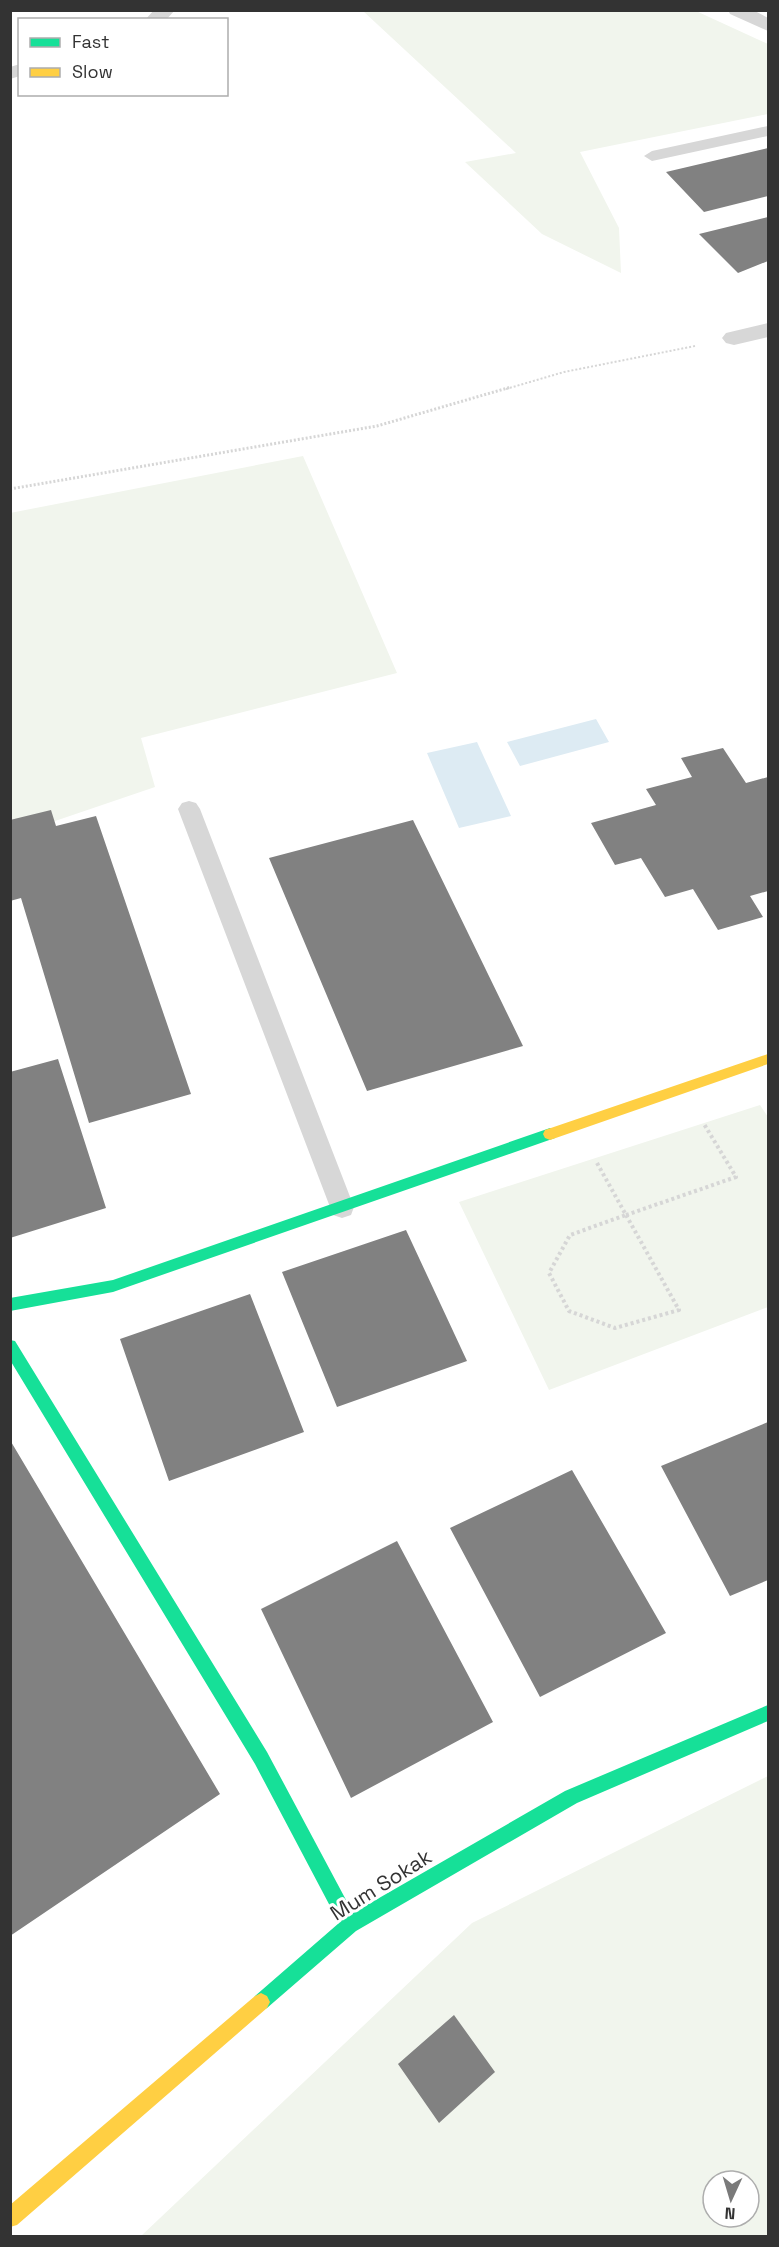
<svg xmlns="http://www.w3.org/2000/svg" width="779" height="2247" font-family="'Space Grotesk',sans-serif">
<style>
.green{fill:#f1f5ed;fill-rule:evenodd}
.water{fill:#ddebf3}
.building{fill:#818181}
.lines{fill:none;stroke-linecap:round;stroke-linejoin:round}
.path-far2{stroke:#d6d6d6;stroke-width:2;stroke-dasharray:2 2;stroke-linecap:butt}
.path-far1{stroke:#d6d6d6;stroke-width:3;stroke-dasharray:2 2;stroke-linecap:butt}
.path{stroke:#d6d6d6;stroke-width:4;stroke-dasharray:3 3;stroke-linecap:butt}
.lane{fill:#d7d7d7;fill-rule:evenodd}
.street{fill:#d7d7d7;fill-rule:evenodd}
.fast{fill:#16e098;fill-rule:evenodd}
.slow{fill:#ffcf43;fill-rule:evenodd}
.labels{text-anchor:middle;stroke-width:6;stroke-linejoin:round;paint-order:stroke}
.near-street-label{font-size:21px;fill:#333;stroke:#fff}
</style>
<rect width="100%" height="100%" fill="#fff"/>
<path class="green" d="M363 11H696L768 44V114L580 152 619 228 621 273 542 234 465 162 516 153Z
M303 456 397 673 141 738 155 787 11 836 10 513Z
M760 1105 768 1117V1307L549 1390 459 1202Z
M768 1776V2236H141L472 1923ZM713 2181H749V2217H713Z"/>
<path class="water" d="M596 719 609 742 520 766 507 742Z
M477 742 511 816 459 828 427 753Z"/>
<path class="building" d="M768 148V196L704 212 666 172Z
M768 217V261L738 273 699 234Z
M723 748 746 783 768 777V891L750 896 763 917 718 930 693 889 665 897 641 858 615 865 591 823 656 805 646 789 692 777 681 758Z
M51 810 56 826 96 816 191 1094 89 1123 21 898 10 901V820Z
M413 820 523 1046 367 1091 269 858Z
M58 1059 106 1208 10 1238V1072Z
M406 1230 467 1361 337 1407 282 1272Z
M250 1294 304 1432 169 1481 120 1339Z
M768 1422V1580L730 1596 661 1466Z
M10 1440 220 1794 10 1936Z
M572 1470 666 1633 540 1697 450 1528Z
M397 1541 493 1722 351 1798 261 1609Z
M454 2015 495 2072 439 2123 398 2064Z"/>
<g class="lines">
<path class="path-far2" d="M506 389 564 372 695 346"/>
<path class="path-far1" d="M10 489 377 426 511 387"/>
<path class="path" d="M597 1163 626 1215
M626 1215 679 1310 615 1328 569 1311 549 1273 570 1235Z
M626 1215 736 1177 704 1124"/>
<path class="lane" d="M768 126V136L652 161 644 156 652 151Z
M189 801 196 803 200 809 354 1207 351 1215 342 1218 333 1215 330 1207 178 809 182 803Z"/>
<path class="street" d="M154 10H175L166 20H145Z
M728 10H753L768 18V31L730 14Z
M20 64V76L10 79V67Z
M768 323V337L734 345 726 343 722 338 726 333Z"/>
<path class="fast" d="M550 1128 555 1130 557 1134 555 1138 113 1292 10 1311V1298L113 1280Z
M10 1340 15 1341 267 1752 353 1913 565 1791 768 1705V1721L577 1803 356 1931 267 2008 261 2011 255 2008 252 2002 255 1996 339 1923 255 1764 10 1360Z"/>
<path class="slow" d="M768 1054V1064L550 1140 545 1138 543 1134 545 1130Z
M261 1993 267 1996 270 2002 267 2008 17 2225 10 2227V2205L255 1996Z"/>
</g>
<g class="labels">
<g class="near-street-label">
<text transform="translate(381 1885) rotate(-32)" y="7">Mum Sokak</text>
</g>
</g>
<rect width="779" height="2247" fill="none" stroke="#333333" stroke-width="24"/>
<rect x="18" y="18" width="210" height="78" fill="#ffffff" stroke="#adadad" stroke-width="1.5"/>
<rect x="30" y="38" width="30" height="9" fill="#16e098" stroke="#adadad" stroke-width="1.5"/>
<text x="72" y="48" font-size="18" fill="#333333">Fast</text>
<rect x="30" y="68" width="30" height="9" fill="#ffcf43" stroke="#adadad" stroke-width="1.5"/>
<text x="72" y="78" font-size="18" fill="#333333">Slow</text>
<g transform="translate(731 2199) rotate(184)"><circle r="28" fill="#ffffff" stroke="#adadad" stroke-width="1.5"/>
<path d="M0-4.5L10 22L0 15L-10 22Z" fill="#7a7a7a"/>
<text y="-9" font-size="16" font-weight="bold" text-anchor="middle" fill="#333333">N</text>
</g>
</svg>
